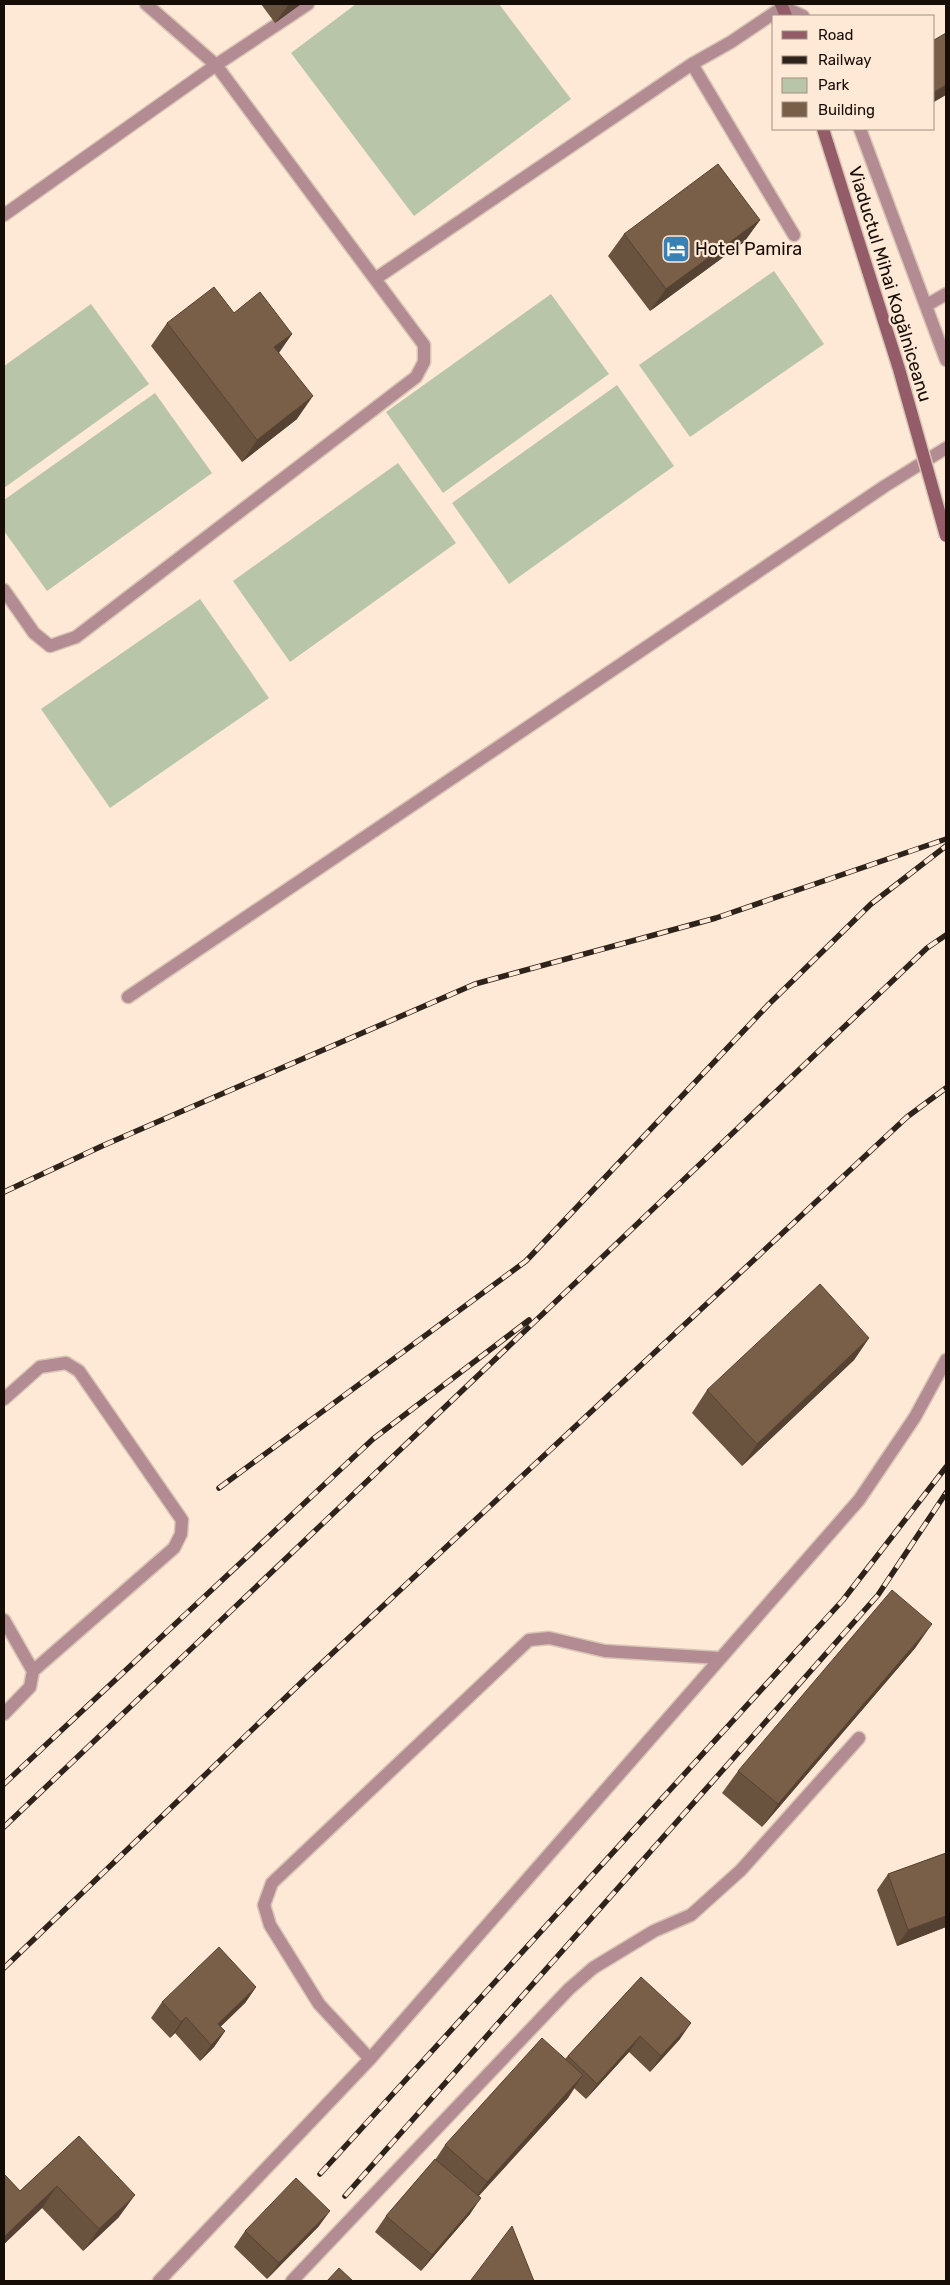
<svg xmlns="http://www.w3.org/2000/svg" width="950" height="2285" font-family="Rubik,sans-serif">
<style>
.green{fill:#b9c5a8}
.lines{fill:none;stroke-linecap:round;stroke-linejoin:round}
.service-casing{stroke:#d9c5b5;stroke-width:15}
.minor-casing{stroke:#d9c5b5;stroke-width:15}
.secondary-casing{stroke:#d9c5b5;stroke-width:15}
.service{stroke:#b38b92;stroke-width:12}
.minor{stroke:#b38b92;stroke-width:12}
.secondary{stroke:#945c68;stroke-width:12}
.rail-casing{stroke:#2e231b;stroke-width:5.5}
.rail{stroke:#fee8d6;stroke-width:4;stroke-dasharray:11;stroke-linecap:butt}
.secondary-bridge-casing{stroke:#d9c5b5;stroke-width:15;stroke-linecap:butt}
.secondary-bridge{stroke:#945c68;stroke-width:12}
.wall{fill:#69523e}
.shaded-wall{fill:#554232}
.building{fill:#7a5f48;stroke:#554232}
.labels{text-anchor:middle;stroke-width:4.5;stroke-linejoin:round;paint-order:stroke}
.poi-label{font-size:18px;fill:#160d06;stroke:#fee8d6;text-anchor:start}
.street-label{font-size:18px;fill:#160d06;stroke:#fee8d6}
</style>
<rect width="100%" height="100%" fill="#fee8d6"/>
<path class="green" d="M356 4H499L571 99 414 216 291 53Z
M774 271 824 344 690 437 639 365Z
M551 294 609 374 443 493 386 412Z
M91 304 149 384 4 488V366Z
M617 385 674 466 509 584 452 503Z
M155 393 212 473 47 591 4 531V500Z
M398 463 456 543 290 662 233 581Z
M200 599 269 698 110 808 41 709Z"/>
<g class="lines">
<g class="service-casing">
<path id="service" d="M692 64 794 235
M4 215 216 65 308 4
M375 279 692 64 731 42 783 7
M4 590 34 633 50 646 76 637 416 377 424 362V345L216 65 146 4
M128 997 885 486 946 448
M4 1399 40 1367 66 1363 79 1371 182 1520 181 1534 174 1548 33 1671
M4 1620 33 1671 30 1687 4 1714
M370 2059 319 2004 270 1925 264 1905 272 1883 529 1640 549 1638 605 1651 719 1658
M159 2281 370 2059 859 1500 915 1417 946 1360
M292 2281 569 1989 593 1968 654 1931 691 1915 741 1870 859 1738"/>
</g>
<g class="minor-casing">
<path id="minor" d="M783 7 803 16
M860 129 946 360
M927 305 946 294"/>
</g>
<g class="secondary-casing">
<path id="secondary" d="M781 4 786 16"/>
</g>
<use href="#service" class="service"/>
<use href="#minor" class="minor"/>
<use href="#secondary" class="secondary"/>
<g class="rail-casing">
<path id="rail" d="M4 1192 102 1146 475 984 716 918 946 839
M219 1488 526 1261 769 1004 871 904 946 846
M4 1784 373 1439 529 1320
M4 1827 927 948 946 935
M4 1968 308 1676 907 1117 946 1088
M320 2174 843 1600 946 1467
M345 2196 878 1595 946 1493"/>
</g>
<use href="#rail" class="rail"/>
<g class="secondary-bridge-casing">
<path id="secondary-bridge" d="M823 129 899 369 946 536"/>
</g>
<use href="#secondary-bridge" class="secondary-bridge"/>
</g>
<path class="wall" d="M261 4H301L275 23Z
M760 220 744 242 650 311 608 256 624 234Z
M234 313 292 334 279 353 297 419 242 462 151 346 167 323Z
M869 1338 854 1360 742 1466 692 1413 707 1390Z
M916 1647 762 1827 722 1793 738 1771Z
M946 1853V1927L897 1946 877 1890 888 1874Z
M641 1977 680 2039 650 2072 629 2052 586 2099 574 2088 568 2098 478 2197 470 2214 421 2271 375 2232 386 2216 435 2160 445 2145 565 2059Z
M256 1987 245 2003 220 2027 225 2031 214 2047 200 2061 175 2033 170 2038 151 2018 162 2002Z
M79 2136 119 2217 83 2251 42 2208 4 2244V2174L20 2191Z
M319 2226 267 2279 234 2247 245 2231Z"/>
<path class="shaded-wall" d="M289 4H301L275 23Z
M946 85V95L934 102V92Z
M760 220 744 242 650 311 666 289Z
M292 334 276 356 274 347Z
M313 396 297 419 242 462 257 440Z
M869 1338 854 1360 742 1466 757 1444Z
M932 1624 916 1647 762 1827 778 1804Z
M946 1916V1927L897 1946 908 1930Z
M256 1987 245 2003 207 2040 218 2024Z
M186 2017 175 2033 170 2038 181 2022Z
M691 2023 680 2039 650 2072 661 2056Z
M225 2031 214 2047 200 2061 211 2045Z
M640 2036 629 2052 586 2099 597 2084Z
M583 2075 568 2098 471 2204 487 2182Z
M57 2186 42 2208 4 2244V2237Z
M135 2195 119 2217 83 2251 99 2229Z
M481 2198 470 2214 421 2271 432 2255Z
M330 2211 319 2226 267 2279 279 2263Z"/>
<path class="building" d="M946 33V85L934 92V40Z
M718 164 760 220 666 289 624 234Z
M214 287 234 313 260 292 292 334 274 347 313 396 257 440 167 323Z
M820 1284 869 1338 757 1444 707 1390Z
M892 1590 932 1624 778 1804 738 1771Z
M946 1853V1916L908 1930 888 1874Z
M219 1947 256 1987 218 2024 225 2031 211 2045 186 2017 181 2022 162 2002Z
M641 1977 691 2023 661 2056 640 2036 597 2084 568 2056Z
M542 2038 583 2075 487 2182 445 2145Z
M79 2136 135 2195 99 2229 57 2186 4 2237V2174L20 2191Z
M435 2159 481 2198 432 2255 386 2216Z
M296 2178 330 2211 279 2263 245 2231Z
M512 2226 534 2281H472L471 2280Z
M339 2268 353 2281H327Z"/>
<defs>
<g id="hotel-square" transform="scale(1.4375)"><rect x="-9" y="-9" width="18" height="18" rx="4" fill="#3980b5" stroke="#fee8d6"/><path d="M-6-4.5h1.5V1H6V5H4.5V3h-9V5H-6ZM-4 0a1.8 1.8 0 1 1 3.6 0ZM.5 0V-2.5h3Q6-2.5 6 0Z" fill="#fff"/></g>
</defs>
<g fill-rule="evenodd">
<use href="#hotel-square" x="676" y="249"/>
</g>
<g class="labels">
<g class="poi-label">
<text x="695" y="255">Hotel Pamira</text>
</g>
<g class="street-label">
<text transform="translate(890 284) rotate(73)" y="6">Viaductul Mihai Kogălniceanu</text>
</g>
</g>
<rect width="950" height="2285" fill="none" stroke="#160d06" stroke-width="10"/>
<rect x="772" y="15" width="162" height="115" fill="#fee8d6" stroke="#a19083"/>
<rect x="782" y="31" width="25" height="8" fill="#945c68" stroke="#a19083"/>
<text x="818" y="40" font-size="15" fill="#160d06">Road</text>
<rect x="782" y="56" width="25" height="8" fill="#2e231b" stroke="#a19083"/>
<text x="818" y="65" font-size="15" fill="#160d06">Railway</text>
<rect x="782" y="78" width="25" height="15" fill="#b9c5a8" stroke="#a19083"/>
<text x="818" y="90" font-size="15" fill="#160d06">Park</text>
<rect x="782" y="102" width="25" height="15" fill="#7a5f48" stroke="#a19083"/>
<text x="818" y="115" font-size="15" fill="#160d06">Building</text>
</svg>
